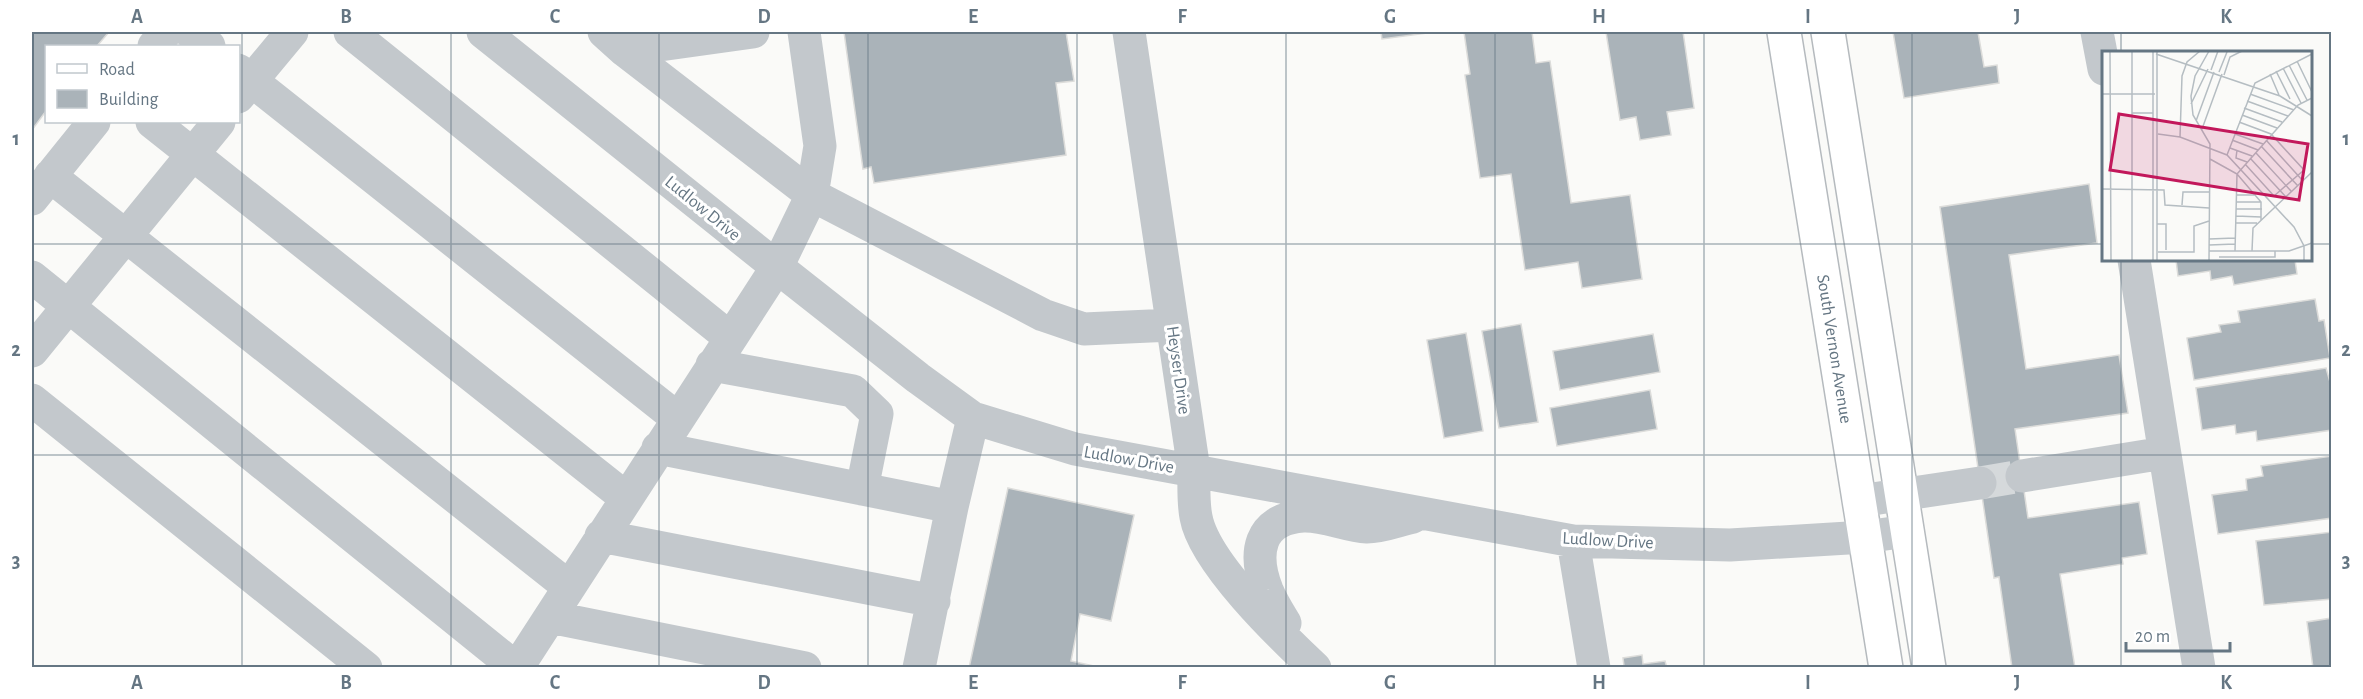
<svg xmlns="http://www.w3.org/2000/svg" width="2363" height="699" font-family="'Alegreya Sans',sans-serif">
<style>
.building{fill:#aab3b9;stroke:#dcdcda;stroke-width:1.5}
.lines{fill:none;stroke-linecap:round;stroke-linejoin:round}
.minor-tunnel{stroke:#d5d9db;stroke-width:33;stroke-dasharray:33 16;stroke-linecap:butt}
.major-casing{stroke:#b5babe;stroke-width:36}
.minor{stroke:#c3c8cc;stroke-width:33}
.major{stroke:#fff;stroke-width:33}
.grid{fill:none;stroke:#657683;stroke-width:1.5;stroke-opacity:0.55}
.labels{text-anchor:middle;stroke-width:6;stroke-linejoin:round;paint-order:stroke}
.street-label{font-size:18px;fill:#657683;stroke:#fff}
.inset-road{fill:none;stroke:#b5bdc2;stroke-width:1.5}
.view{fill:#c2185b;fill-opacity:0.15;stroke:#c2185b;stroke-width:3}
.inset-edge{fill:none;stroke:#657683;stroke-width:3}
.neatline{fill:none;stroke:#657683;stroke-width:2}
.grid-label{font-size:20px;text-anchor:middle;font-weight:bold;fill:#657683}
</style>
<rect width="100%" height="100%" fill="#fafaf8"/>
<path class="building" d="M32 32H109L97 46H46V111L32 130Z
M844 32H1066L1074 81 1056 83 1066 155 874 183 871 167 863 169Z
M1381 32H1435L1382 39Z
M1464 32H1532L1536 63 1550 61 1571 203 1630 195 1642 279 1582 288 1578 262 1525 270 1511 174 1480 178 1465 75 1470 74Z
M1606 32H1683L1694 108 1667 112 1671 135 1640 140 1636 117 1620 120Z
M1893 32H1978L1984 67 1997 65 1999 83 1904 98Z
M2089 184 2097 243 2009 255 2026 369 2119 355 2128 413 2015 429 2028 518 2139 502 2147 554 2122 558 2123 564 2060 574 2075 668H2012L1999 577 1994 578 1940 207Z
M2176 260H2295L2297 274 2234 285 2232 276 2211 280 2210 271 2178 276Z
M2315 299 2319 321 2324 320 2330 358 2194 380 2187 338 2221 332 2219 325 2240 322 2238 311Z
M1521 324 1538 422 1499 428 1482 331Z
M1466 333 1483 431 1444 438 1427 340Z
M1653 334 1660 372 1560 390 1553 351Z
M2326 368 2332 389V430L2257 441 2256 431 2236 434 2235 425 2202 430 2196 388Z
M1650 390 1657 429 1557 446 1550 408Z
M2332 456V518L2218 534 2212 495 2247 490 2246 479 2263 476 2261 466Z
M1008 488 1134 515 1111 621 1080 614 1071 661 1103 668H969Z
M2332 532V599L2264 605 2256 541Z
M2332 618V668H2313L2307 622Z
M1642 655 1643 664 1665 661 1667 668H1618L1624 666 1623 658Z"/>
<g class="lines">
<path class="minor-tunnel" d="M1980 483 2022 476"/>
<g class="major-casing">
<g id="major">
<path id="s1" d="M1784 32 1886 668"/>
<path d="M1828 32 1929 668"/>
</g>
</g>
<path class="minor" d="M190 32 209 46
M350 32 729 337
M483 32 777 267 918 378 973 418 1075 449 1573 541 1730 545 1865 537 1907 531
M804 32 820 146 812 195 1043 315 1084 329 1172 325
M1129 32 1194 470C1194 485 1193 502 1196 517 1204 562 1281 636 1315 668
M2097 32 2104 69
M154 46 166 32
M624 50 753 32
M238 70 677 418
M238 97 292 32
M152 122 626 498
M50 176 569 587
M32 199 94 122
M2134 260 2199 668
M32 277 516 668
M32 351 219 122
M712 365 853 391 877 414 862 489
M32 400 366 668
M658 448 952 507
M2022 476 2164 453
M1859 501 1980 483
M601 536 934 601
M1573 541 1594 668
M550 617 805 668
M1285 623C1279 613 1272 602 1267 590 1253 554 1258 519 1303 516 1324 515 1346 526 1367 527 1382 527 1399 520 1413 517
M517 668 777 267 812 195 624 50 604 32
M919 668 952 507 973 418"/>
<use href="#major" class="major"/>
</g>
<path class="grid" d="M242 32V668M451 32V668M659 32V668M868 32V668M1077 32V668M1286 32V668M1495 32V668M1704 32V668M1912 32V668M2121 32V52M32 244H2104M2310 244H2332M2121 260V668M32 455H2332"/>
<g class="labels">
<g class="street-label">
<text transform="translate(703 208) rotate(39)" y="6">Ludlow Drive</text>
<text dy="6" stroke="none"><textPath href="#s1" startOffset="321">South Vernon Avenue</textPath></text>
<text transform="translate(1179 370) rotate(82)" y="6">Heyser Drive</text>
<text transform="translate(1129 459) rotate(10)" y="6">Ludlow Drive</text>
<text transform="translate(1608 540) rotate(3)" y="6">Ludlow Drive</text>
</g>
</g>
<g transform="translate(2102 51)">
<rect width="210" height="210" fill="#fafaf8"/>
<path class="inset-road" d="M8 0 9 210M51 0V210M55 0V210M54 3 178 45 210 65M195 10 210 41M187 14 205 49M181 17 199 52M109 19 116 0M174 20 188 48M117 21 125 1M168 23 177 44M122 24 128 6 140 0M0 43H53M148 43 192 59M145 50 186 65M89 53 106 18M142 57 180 71M30 62H51M140 64 175 77M94 70 112 21M137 71 169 83 202 119 172 145 143 113M100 78 120 23M56 83 78 86 125 104 192 176 202 195V210M133 83 161 93M78 86 80 25 85 11 98 0M130 89 156 99M164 89 201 130M159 95 196 135M128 97 150 105M135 99 134 107 145 111M154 102 189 140M125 104 153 32 210 3M148 107 184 146M108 108 135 123 133 200M0 138 62 139 63 154 107 157M134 144H154M134 151H159M80 154 81 141H107M134 158H160M134 165 159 166M159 169V151L135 123 196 54 210 47M134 172H155M55 173H64V199M107 188 133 187M107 194 133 193M107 200H187L210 192M150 200 151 177 210 121M56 201H92V175L107 170M117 206H173V200M30 210V0M64 210H88M107 210 108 93 91 64 89 45 93 25 107 0"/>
<path class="view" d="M17 63 206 93 197 149 8 119Z"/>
<rect width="210" height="210" class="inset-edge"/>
</g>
<rect width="2363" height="699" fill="none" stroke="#ffffff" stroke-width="66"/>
<rect x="45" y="45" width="195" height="78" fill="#ffffff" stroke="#c1c8cd" stroke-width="1.5"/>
<rect x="57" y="64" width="30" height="9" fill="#ffffff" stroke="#c1c8cd" stroke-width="1.5"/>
<text x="99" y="75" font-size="18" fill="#657683">Road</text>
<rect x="57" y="90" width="30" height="18" fill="#aab3b9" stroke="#c1c8cd" stroke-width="1.5"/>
<text x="99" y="105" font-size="18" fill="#657683">Building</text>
<path d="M2126 642v9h104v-9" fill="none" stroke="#657683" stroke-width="3"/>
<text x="2135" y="642" font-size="18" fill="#657683" stroke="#ffffff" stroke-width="4.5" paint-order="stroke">20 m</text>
<rect x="33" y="33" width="2297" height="633" class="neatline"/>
<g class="grid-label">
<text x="137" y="23">A</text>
<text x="346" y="23">B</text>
<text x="555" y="23">C</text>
<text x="764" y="23">D</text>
<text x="973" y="23">E</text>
<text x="1182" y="23">F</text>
<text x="1390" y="23">G</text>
<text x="1599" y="23">H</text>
<text x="1808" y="23">I</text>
<text x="2017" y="23">J</text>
<text x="2226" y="23">K</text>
<text x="16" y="145">1</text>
<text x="2346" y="145">1</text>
<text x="16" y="356">2</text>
<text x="2346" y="356">2</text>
<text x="16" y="567">3</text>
<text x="2346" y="567">3</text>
<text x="137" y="689">A</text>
<text x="346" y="689">B</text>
<text x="555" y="689">C</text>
<text x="764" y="689">D</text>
<text x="973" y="689">E</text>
<text x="1182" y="689">F</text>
<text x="1390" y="689">G</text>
<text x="1599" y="689">H</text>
<text x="1808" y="689">I</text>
<text x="2017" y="689">J</text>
<text x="2226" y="689">K</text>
</g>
</svg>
